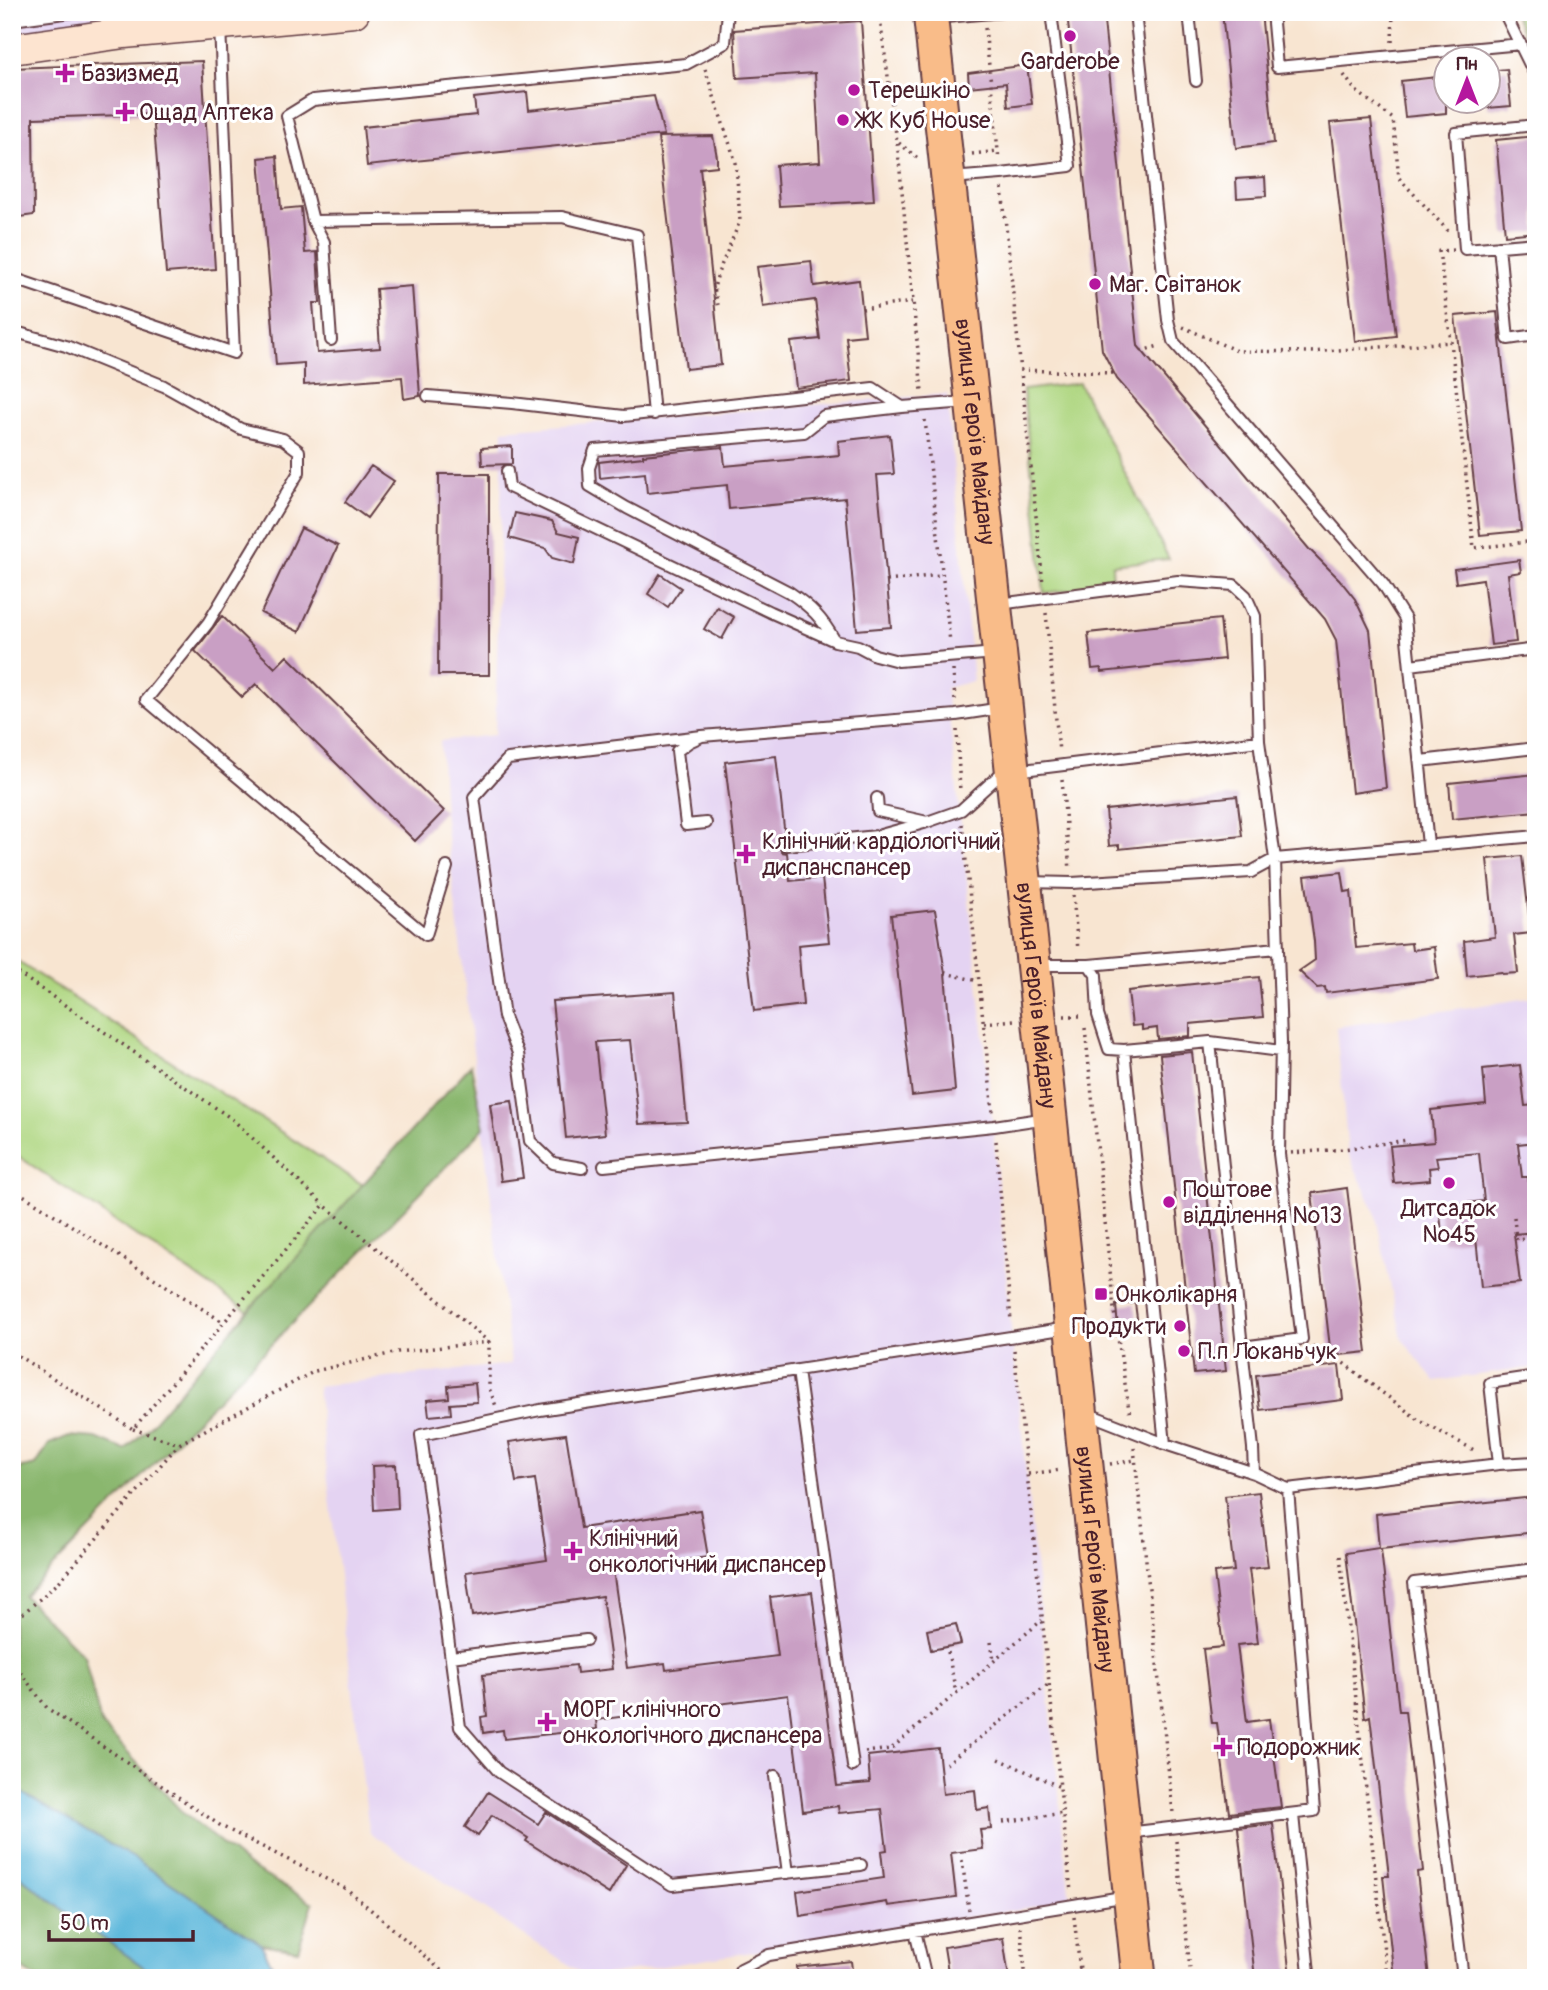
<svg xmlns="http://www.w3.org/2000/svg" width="1548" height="1990" font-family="Pangolin,sans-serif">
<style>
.built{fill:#e4d3f2}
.green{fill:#aed680;stroke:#7c7a56;stroke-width:2}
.forest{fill:#8ab76e;stroke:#6a6b4c;stroke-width:2}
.water{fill:#5db8db;stroke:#546c83;stroke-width:2}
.building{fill:#c99fc4}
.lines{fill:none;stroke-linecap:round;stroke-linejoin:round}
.lane-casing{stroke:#643d44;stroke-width:14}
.secondary-casing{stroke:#643d44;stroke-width:33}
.primary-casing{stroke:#643d44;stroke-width:37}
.path{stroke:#643d44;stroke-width:3.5;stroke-dasharray:2 5;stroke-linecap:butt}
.lane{stroke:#fff;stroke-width:10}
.secondary{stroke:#fde4d0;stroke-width:30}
.primary{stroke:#f9bc89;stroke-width:33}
.poi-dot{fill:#b5179e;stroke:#fff;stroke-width:2.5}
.labels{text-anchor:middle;stroke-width:6;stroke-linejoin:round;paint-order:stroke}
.poi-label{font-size:23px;fill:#4a1f2b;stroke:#fff;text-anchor:start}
.street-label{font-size:23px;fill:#4a1f2b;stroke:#fff}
</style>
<rect width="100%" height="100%" fill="#fff"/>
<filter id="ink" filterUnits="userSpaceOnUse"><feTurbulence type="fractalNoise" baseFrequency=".0143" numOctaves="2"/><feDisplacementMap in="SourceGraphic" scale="14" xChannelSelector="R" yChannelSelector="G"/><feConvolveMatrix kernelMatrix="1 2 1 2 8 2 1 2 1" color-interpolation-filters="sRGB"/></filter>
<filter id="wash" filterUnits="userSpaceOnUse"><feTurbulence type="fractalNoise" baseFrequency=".00686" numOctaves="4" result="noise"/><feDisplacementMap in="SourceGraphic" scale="28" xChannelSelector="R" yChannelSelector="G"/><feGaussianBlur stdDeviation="1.57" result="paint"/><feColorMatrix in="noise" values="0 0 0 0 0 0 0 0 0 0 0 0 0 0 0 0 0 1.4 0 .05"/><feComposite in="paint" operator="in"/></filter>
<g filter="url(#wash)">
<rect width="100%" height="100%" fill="#f8e5d1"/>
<path class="built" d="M12 12H169V18L12 34Z
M947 394 973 681 946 688 989 1084 1009 1308 1070 1901 589 1978 369 1832 317 1386 511 1364 444 811 440 741 495 735 503 430Z
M1536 997V1367L1435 1381 1402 1339 1375 1212 1348 1153 1336 1027Z"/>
<path class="green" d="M1513 12H1536V56Z
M1079 383 1169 559 1112 565 1113 585 1044 593 1023 390Z
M12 958 363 1185 248 1311 12 1152Z"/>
<path class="forest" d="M471 1065 484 1128 24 1596 84 1656 101 1724 183 1813 250 1867 313 1903 298 1950 261 1944 132 1857 12 1787V1470L36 1465 49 1444 69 1436 96 1438 125 1450 149 1427 248 1311Z
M12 1870 58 1906 159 1978H37L12 1962Z"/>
<path class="water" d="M12 1787 132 1857 261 1944 272 1965 266 1978H159L58 1906 12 1870Z"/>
<g id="blocks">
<path class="building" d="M1067 12H1103L1138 346 1309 549 1339 579 1355 599 1370 630 1386 788 1352 793 1336 640 1325 619 1117 379 1102 350Z
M1222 12H1261L1274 143 1236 148Z
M861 21 874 201 779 206 776 165 820 162 815 73 737 78 734 30Z
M202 61 215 269 166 273 153 114 33 118 34 215 12 218V68Z
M1027 65 1032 104 1008 107 1006 83 969 87 968 73Z
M1507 69 1511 106 1488 108V71Z
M1446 76V113L1405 117 1401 81Z
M527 92 529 110 654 96 664 135 367 166 363 127 476 115 474 98Z
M1371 119 1396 336 1355 341 1330 123Z
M713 136 717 157V166L700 168 721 365 686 369 658 137Z
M1536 136V232L1505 235 1496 140Z
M277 156 281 209 301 207 305 253 317 252 320 303H313L317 353 380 348 376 289 412 286 420 396 404 399 402 377 304 385V363L276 365 259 158Z
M1265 177 1266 196 1237 198 1236 179Z
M811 261 814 286 859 280 865 335 846 337 851 381 796 388 791 342 820 339 815 300 763 307 757 267Z
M1497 312 1521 531 1480 535 1455 316Z
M890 435 894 474 877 475 891 627 857 630 845 498 729 509 727 485 647 493 645 473 600 478 599 462 643 457V455L723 447 725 466 839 455 838 441Z
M512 446V464L482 465 481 448Z
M371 466 394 481 367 518 345 502Z
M439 474H489V675H438Z
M515 513 552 521 558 532 579 537 574 564 552 558 545 548 509 538Z
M301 528 338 546 299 632 261 613Z
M1519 560 1521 572 1508 574 1516 642 1491 645 1483 579 1456 583 1454 569Z
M660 574 681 588 668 607 648 594Z
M717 607 734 617 722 639 704 629Z
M222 616 275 668 287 656 444 811 415 841 256 684 242 697 195 651Z
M1220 619 1224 659 1102 672 1101 668 1092 669 1088 633Z
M776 756 785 837 779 841 778 846 782 852 787 853 790 881 822 878 829 942 798 945 803 1005 754 1011 725 762Z
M1536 774V811L1452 819 1449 783Z
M1237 796 1242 836 1119 849V845L1109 846 1106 810Z
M1522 856 1531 933 1514 935 1518 973 1502 974 1501 972 1467 976 1464 941 1495 937 1487 859Z
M1342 872 1345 892 1351 891 1356 948 1411 943 1412 950 1434 947 1438 979 1326 993 1325 987 1317 988 1299 971 1315 960 1314 941 1305 876Z
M935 910 945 973 955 1091 912 1096 891 915Z
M1259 977 1263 1017 1190 1024V1036L1158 1039 1157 1028 1142 1030V1025L1132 1026 1128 991Z
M675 992 687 1122 639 1124 630 1040 595 1042 605 1134 566 1138 552 1001Z
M1192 1052 1226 1371 1194 1374 1160 1055Z
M1520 1065 1525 1106 1536 1105V1142L1518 1144 1522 1177H1528L1530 1194H1536V1232L1514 1234 1520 1283 1481 1287 1476 1238 1443 1242 1439 1206 1484 1201 1479 1153 1436 1157 1438 1167 1429 1168 1430 1180 1394 1183 1390 1146 1434 1142 1431 1110 1486 1104 1483 1069Z
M512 1101 523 1178 501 1181 490 1104Z
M1347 1188 1367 1352 1331 1356 1312 1193Z
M1135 1303 1138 1326 1118 1329 1116 1305Z
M1339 1365 1343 1400 1260 1410 1256 1375Z
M475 1383 477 1402 450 1404 451 1414 429 1416 427 1400 449 1398 448 1386Z
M566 1434 581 1528 700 1510 708 1557 613 1570 627 1668 665 1663 666 1670 778 1656 770 1597 812 1592 837 1786 870 1783 868 1756 938 1748 943 1794 975 1790 977 1810 989 1808 991 1829 980 1830 983 1849 951 1853 956 1897 888 1906 887 1902 800 1916 797 1891 884 1878 881 1851 887 1850 882 1809 839 1813 838 1806 803 1811 788 1695 596 1720 597 1729 504 1739 503 1730 483 1733 481 1717 487 1716 483 1675 576 1665 577 1673 612 1669 602 1596 472 1616 466 1572 547 1560 535 1479 516 1482 509 1442Z
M396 1465 398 1508 374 1510 372 1466Z
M1259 1492 1268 1567 1249 1569 1258 1643 1237 1645 1247 1722 1269 1719 1281 1807 1229 1813 1217 1723H1212L1203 1649 1223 1647 1214 1573 1234 1571 1225 1496Z
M1535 1497 1536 1532 1381 1549 1399 1711H1405L1423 1871 1417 1872 1429 1978H1394L1383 1876H1389L1370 1716 1365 1718 1346 1553 1379 1548 1376 1514Z
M956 1624 961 1644 931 1650 927 1630Z
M488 1792 538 1824 546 1812 626 1865 609 1894 526 1841 528 1838 492 1815 478 1836 465 1827Z
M1273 1824 1290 1978H1255L1238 1828Z
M1003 1938 1009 1978H949L944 1947Z
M851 1961 853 1978H798L797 1967Z"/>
</g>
</g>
<g filter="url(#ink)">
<use href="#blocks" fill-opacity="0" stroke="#643d44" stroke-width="2"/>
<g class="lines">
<g class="lane-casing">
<path id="lane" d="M1135 12 1168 320 1173 341 1383 584 1405 619 1428 845
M1189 12 1196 81
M1272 12 1277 67 1521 44
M1504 12 1536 77
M934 18 1003 12
M12 20 72 12
M1536 125 1456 133 1465 249 1536 243
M951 178 1001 174 1070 166 1051 12
M313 221 562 217 637 235 654 414
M1499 246 1508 339 1536 335
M12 278 234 353 220 26
M12 331 66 346 164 386 241 429 283 439 299 451V472L208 623 146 700 426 935 447 867
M331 340 324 242 313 221 287 116 313 100 686 64 725 43 728 12
M428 396 512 403 624 416 873 388 902 407
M507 471 509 487 770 612 835 641 858 646 875 655 898 661 996 653
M999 604 1178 581 1234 585 1246 596 1255 616 1259 741 1275 859 1281 1042 1279 1154 1302 1339 1242 1347 1253 1448 1254 1473
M835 641C822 618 811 607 789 592L627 508 590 486 589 468 595 450 804 432 824 416 902 407 968 402
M1410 665 1536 649
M1420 761 1536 748
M1015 771 1259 741
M877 798 878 811 927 822 961 810 1005 770
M706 823 686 825 677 751 689 742 702 736 956 715 1002 708
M786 845 877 836 924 823
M1027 882 1072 883 1251 872 1275 859 1536 836
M1038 965H1089L1278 948
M1089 965 1096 975 1098 1015 1109 1049 1124 1050 1210 1042 1242 1347
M1210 1042 1281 1051
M1124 1050 1165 1444
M604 1166 994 1126 1047 1118
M582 1168 553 1163 530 1141 518 1053 504 1017 474 797 508 759 702 736
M798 1371 853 1766
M1086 1413 1165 1444 1254 1473 1288 1489 1499 1464 1490 1383 1536 1376
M1499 1464 1536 1462
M451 1657 586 1640
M775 1776 788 1873
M1293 1815 1309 1973 1308 1978
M1127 1833 1314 1811 1288 1489
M861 1865 672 1885 499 1772 460 1727 421 1435 540 1410 1068 1328
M915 1931 926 1978
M736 1978 741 1969 769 1955 1128 1896
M1463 1978 1414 1583 1536 1569"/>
</g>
<g class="secondary-casing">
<path id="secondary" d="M12 49 124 33 354 12"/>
</g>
<g class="primary-casing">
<g id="primary">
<path id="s1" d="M930 12 1050 1118 1139 1978"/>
</g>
</g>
<path class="path" d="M879 12 897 141 922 391
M985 28 999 160
M1392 42 1393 12
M705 69 736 163 740 221 718 273 714 288 718 305
M1344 75 1355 90 1393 119 1399 178 1449 232
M899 143 920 160
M972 154 998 151
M1002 188 1043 584
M1453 250 1439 251 1451 342 1474 548 1527 542
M862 309 912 302
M1183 327 1237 351 1311 352 1451 342
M1141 351 1159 346
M1020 370 1114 373
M925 420 950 642
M887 581 940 575
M1046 613 1059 752
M953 670 955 701
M957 730 960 792
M1062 780 1070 870
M962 824 993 1112
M1073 895 1078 950
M12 969 232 1119 324 1205
M945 973 978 981
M1064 1016H1083
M984 1023 1015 1020
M1085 1028 1115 1319 1130 1416
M996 1141 1011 1321
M1291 1153 1344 1149 1407 1140
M12 1188 223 1322
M1514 1217 1516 1240 1536 1238
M1312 1346 1332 1360
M1014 1350 1071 1892
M12 1352 133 1429 324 1205 489 1342V1388L496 1406
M1338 1359 1420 1421 1476 1451
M133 1429 179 1444 315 1371 398 1352 489 1342
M1134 1448 1173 1813
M1110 1464 1135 1460
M1028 1474 1061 1470
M1340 1556 1387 1978
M12 1623 57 1584 179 1444
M991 1642 994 1661
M948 1652 956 1693
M12 1661 47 1708 221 1826 348 1890 450 1978
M865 1752 891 1749 1042 1620
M999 1759 1060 1787
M946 1764 1049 1684
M1003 1822 1063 1813
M1176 1841 1191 1978
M962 1860 969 1910
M1074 1917 1081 1978
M1020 1927 1026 1978
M1068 1978 1080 1968"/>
<use href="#lane" class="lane"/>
<use href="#secondary" class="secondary"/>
<use href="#primary" class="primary"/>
</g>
</g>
<g class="poi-dot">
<circle cx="1070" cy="36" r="7"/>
<path d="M61.5 62.5h7v7h7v7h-7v7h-7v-7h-7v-7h7z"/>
<circle cx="854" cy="90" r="7"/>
<path d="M121.5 101.5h7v7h7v7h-7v7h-7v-7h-7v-7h7z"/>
<circle cx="843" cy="120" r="7"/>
<circle cx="1095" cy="284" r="7"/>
<path d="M742.5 843.5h7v7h7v7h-7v7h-7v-7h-7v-7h7z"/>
<circle cx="1449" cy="1183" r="7"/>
<circle cx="1169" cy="1202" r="7"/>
<rect x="1094" y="1287" width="14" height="14" rx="3.5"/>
<circle cx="1180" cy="1326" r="7"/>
<circle cx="1184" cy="1351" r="7"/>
<path d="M569.5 1540.5h7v7h7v7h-7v7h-7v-7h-7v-7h7z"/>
<path d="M543.5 1711.5h7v7h7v7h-7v7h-7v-7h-7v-7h7z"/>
<path d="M1219.5 1736.5h7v7h7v7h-7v7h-7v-7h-7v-7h7z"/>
</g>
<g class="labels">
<g class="poi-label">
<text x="1070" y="69" text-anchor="middle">Garderobe</text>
<text x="81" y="81">Базизмед</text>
<text x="868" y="98">Терешкіно</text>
<text x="139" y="120">Ощад Аптека</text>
<text x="857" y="128">ЖК Куб House</text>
<text x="1109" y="292">Маг. Світанок</text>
<text x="762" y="849">Клінічний кардіологічний<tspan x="762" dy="26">диспанспансер</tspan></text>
<text x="1183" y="1197">Поштове<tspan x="1183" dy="26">відділення №13</tspan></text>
<text x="1449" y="1216" text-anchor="middle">Дитсадок<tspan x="1449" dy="26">№45</tspan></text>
<text x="1115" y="1302">Онколікарня</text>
<text x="1166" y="1334" text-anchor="end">Продукти</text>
<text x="1198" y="1359">П.п Локаньчук</text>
<text x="589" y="1546">Клінічний<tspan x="589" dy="26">онкологічний диспансер</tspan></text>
<text x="563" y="1717">МОРГ клінічного<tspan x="563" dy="26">онкологічного диспансера</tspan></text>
<text x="1237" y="1755">Подорожник</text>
</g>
<g class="street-label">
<text dy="8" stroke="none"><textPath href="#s1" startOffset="422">вулиця Героїв Майдану</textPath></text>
<text dy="8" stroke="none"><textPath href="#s1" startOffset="989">вулиця Героїв Майдану</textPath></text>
<text dy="8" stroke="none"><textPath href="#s1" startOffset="1556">вулиця Героїв Майдану</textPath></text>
</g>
</g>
<rect width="1548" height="1990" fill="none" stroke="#fff" stroke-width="42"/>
<g transform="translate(1467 80)"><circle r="33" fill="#ffffff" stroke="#b7a5aa" stroke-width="2"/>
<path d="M0-5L12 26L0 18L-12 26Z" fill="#b5179e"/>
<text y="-10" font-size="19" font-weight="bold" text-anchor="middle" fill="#4a1f2b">Пн</text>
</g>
<path d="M49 1930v10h144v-10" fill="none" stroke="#4a1f2b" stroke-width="3.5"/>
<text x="60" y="1930" font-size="21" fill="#4a1f2b" stroke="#ffffff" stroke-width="5" paint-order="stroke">50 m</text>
</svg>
